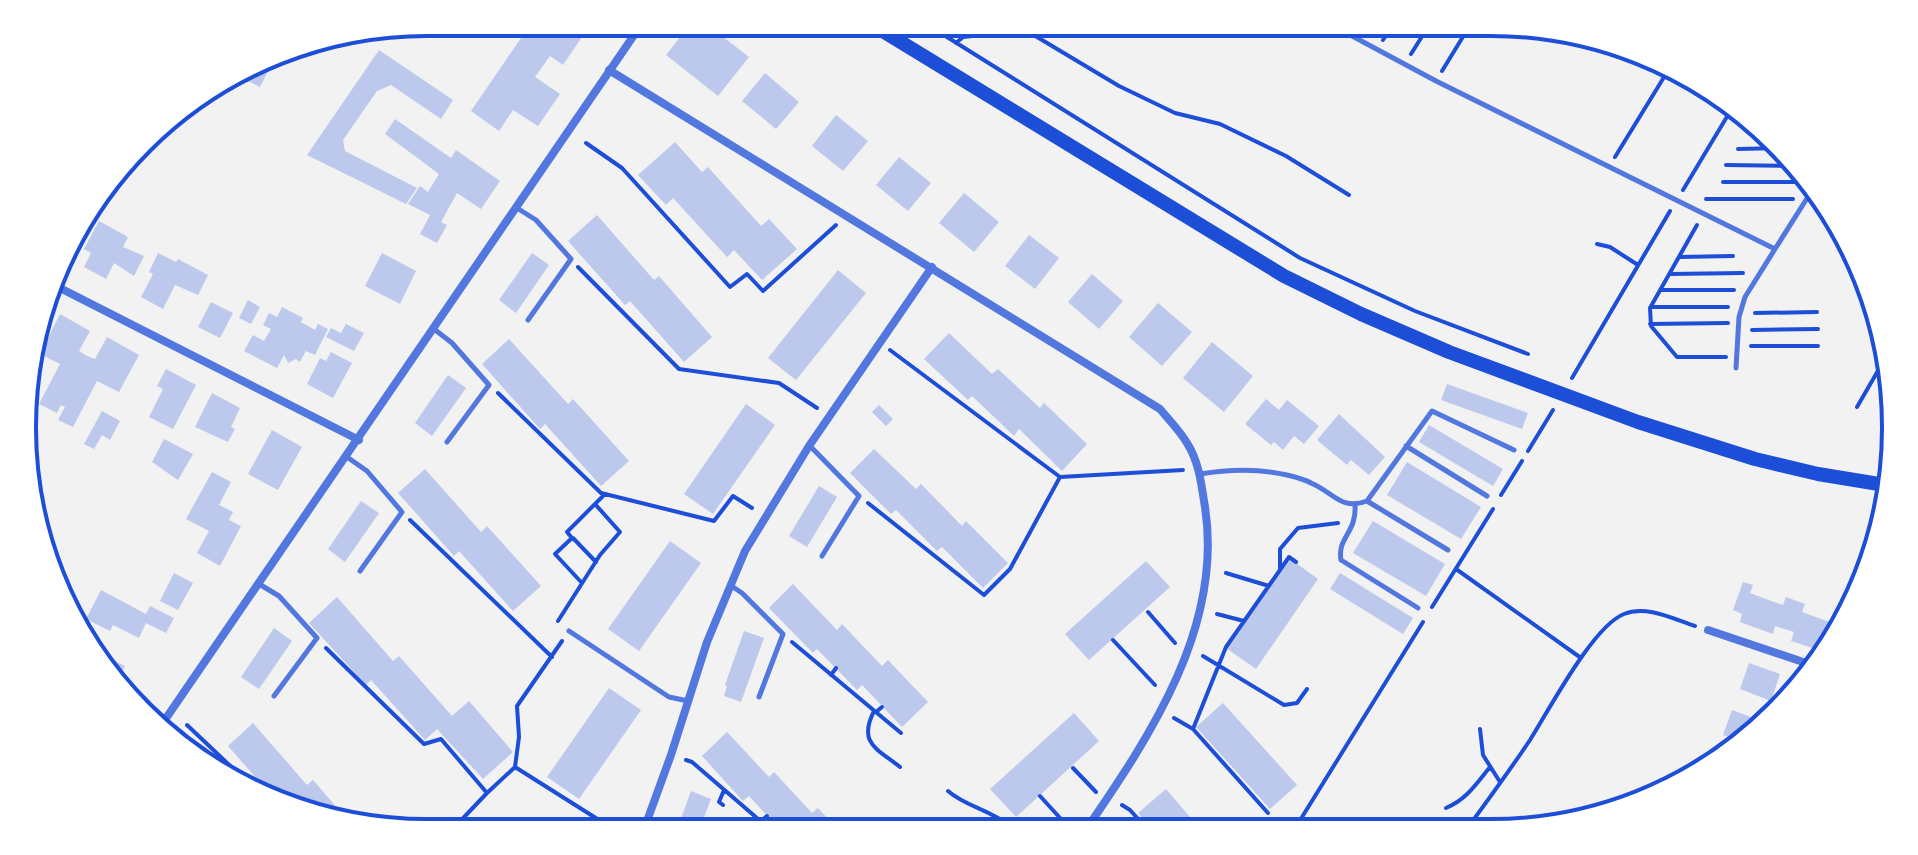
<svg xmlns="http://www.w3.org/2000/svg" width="1918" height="855" font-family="'Times New Roman',serif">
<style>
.building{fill:#bdc9ec}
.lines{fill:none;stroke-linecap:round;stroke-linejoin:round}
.path{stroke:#1d4ed8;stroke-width:4}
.service{stroke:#5277de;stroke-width:5}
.minor{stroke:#5277de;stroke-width:8}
.secondary{stroke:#1d4ed8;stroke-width:14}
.rim{fill:none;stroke:#1d4ed8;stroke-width:4}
</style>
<rect width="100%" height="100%" fill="#f2f2f2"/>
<path class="building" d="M532 22H592L563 65 550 56 535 77 560 94 538 126 513 110 499 131 471 111Z
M692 22H704L749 57 718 96 666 55Z
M379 50 453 100 441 119 391 85 377 91 343 140 345 151 417 188 406 204 307 155Z
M267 61 272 63 260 87 239 77Z
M765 73 799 102 776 129 742 101Z
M836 115 868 141 843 171 812 146Z
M395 119 451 158 456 150 500 181 481 209 457 193 441 222 447 225 437 243 420 234 430 215 408 204 420 186 428 192 439 174 385 134Z
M675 142 702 172 708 167 761 226 769 219 797 249 762 280 734 250 727 257 673 198 666 205 638 175Z
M899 157 931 183 908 211 876 185Z
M964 193 999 222 974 252 939 223Z
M597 215 654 280 659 276 712 337 684 362 630 301 625 305 568 241Z
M81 219 87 222 78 239 72 236Z
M99 221 128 237 123 247 144 256 134 276 114 263 106 279 84 267 91 253 84 249Z
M1029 235 1059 258 1035 289 1005 266Z
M158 253 176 262 178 259 208 275 198 295 175 285 163 309 141 297 153 274 149 272Z
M382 253 416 271 400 304 365 286Z
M532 253 549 265 516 313 499 300Z
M838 270 866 293 796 380 768 358Z
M1092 274 1123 301 1099 329 1068 302Z
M248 300 260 307 251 324 239 318Z
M211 302 233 313 220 338 198 327Z
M1158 303 1192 332 1162 366 1129 337Z
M282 307 303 318 301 322 315 330 318 324 328 329 315 355 306 351 300 362 296 359 288 363 284 355 277 368 244 351 253 335 264 341 271 329 263 325 269 313 277 317Z
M60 314 90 331 79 351 87 356 95 359 107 337 139 355 119 392 97 381 73 427 58 420 65 407 61 405 57 413 39 404 60 364 40 354Z
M346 324 364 333 354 351 326 337 331 328 341 333Z
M949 333 992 374 998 369 1040 408 1044 403 1087 444 1062 471 1019 429 1014 436 972 396 968 400 924 359Z
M509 339 568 404 573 399 629 461 601 486 545 424 540 429 482 364Z
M1212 342 1253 376 1224 412 1183 378Z
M331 352 352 363 333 398 307 384 320 358 326 361Z
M166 369 196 385 173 429 149 417 163 389 157 386Z
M448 375 466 388 432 436 415 423Z
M1447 384 1528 413 1522 429 1441 400Z
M212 393 240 408 231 427 235 429 228 442 195 427Z
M1266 399 1279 410 1287 400 1319 426 1304 444 1294 436 1283 450 1274 442 1271 445 1245 424Z
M746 404 775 425 713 514 684 494Z
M879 405 893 419 886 426 872 412Z
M102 411 120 421 110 440 102 435 94 449 84 444Z
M1339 414 1385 457 1369 475 1351 460 1347 465 1317 440Z
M1429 425 1503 469 1493 486 1419 442Z
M272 430 302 447 278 490 248 474Z
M164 439 193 454 178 480 152 462Z
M874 449 916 489 921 484 962 526 966 521 1008 563 983 588 942 547 937 551 896 510 891 514 850 473Z
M1407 462 1481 507 1461 539 1387 495Z
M425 469 481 532 487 526 541 586 513 611 459 551 454 556 398 493Z
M212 472 231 482 219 505 233 512 229 520 241 526 220 566 197 553 209 531 186 519Z
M819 486 837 497 807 547 789 536Z
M361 501 379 513 345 562 328 549Z
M1373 521 1445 564 1426 596 1353 553Z
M670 541 701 563 639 651 608 629Z
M1289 558 1318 579 1256 669 1226 648Z
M1146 561 1170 587 1089 660 1065 634Z
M174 573 193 583 178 610 160 601Z
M1340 573 1413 618 1403 634 1330 589Z
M1743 582 1753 585 1750 593 1766 599 1783 605 1786 597 1805 604 1802 612 1835 624 1838 616 1845 618 1825 652 1791 641 1794 632 1775 626 1773 634 1740 622 1742 614 1733 610Z
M793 584 837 630 842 624 882 666 888 660 928 702 902 727 862 685 857 690 817 649 813 653 769 608Z
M101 590 146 614 150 606 174 618 166 633 146 623 139 638 113 625 110 631 86 619Z
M337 597 393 661 399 656 452 716 469 701 513 752 483 779 437 729 425 740 371 680 366 685 309 623Z
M274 628 292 641 259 689 241 677Z
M744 631 764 638 741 702 724 696 727 686 725 685Z
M84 640 108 652 106 657 125 666 117 680Z
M1749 663 1780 674 1771 701 1740 689Z
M609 688 641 710 579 799 547 777Z
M1223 703 1297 785 1270 809 1196 727Z
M1732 710 1762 721 1759 727 1744 743 1723 735Z
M1074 713 1099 741 1016 817 990 789Z
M253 723 307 785 313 780 345 817 291 806 288 802 279 804 228 746Z
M727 732 769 777 774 772 812 813 818 808 840 832H782L749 796 743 801 702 756Z
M1166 789 1202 831H1154L1138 813Z
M691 791 711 799 704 817 698 832H676Z"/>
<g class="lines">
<path class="path" d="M923 22 1300 258 1415 311 1528 354
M1383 40 1395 22
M956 43 963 37 1010 32 1032 34 1119 86 1175 113 1220 124 1286 156 1349 195
M1411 54 1431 22
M1442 71 1472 22
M586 143 622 168 730 287 747 274 763 291 836 225
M1738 149 1782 148
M1615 157 1669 69
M1726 165 1794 166
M1723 182H1802
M1683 190 1731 110
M1706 199H1793
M1697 225 1650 308 1651 326 1677 357H1726
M1597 244 1610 247 1638 265
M1679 257 1733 256
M578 267 679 369 779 383 817 408
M1670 274 1743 273
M1660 290H1734
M1651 307H1728
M1755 313 1817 312
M1650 324 1728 323
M1752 330 1818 329
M1751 346H1818
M890 350 1060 477 1183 470
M1572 378 1670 211
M498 393 601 493 714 521 733 496 752 508
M1857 407 1883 362
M1528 451 1553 410
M1501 495 1522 461
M868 503 984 595 1010 569 1060 477
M410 520 552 657
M573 538 596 562
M1280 569V549L1298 528 1338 523
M1456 569 1581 658
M1226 573 1269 586
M582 583 555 554 572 538 567 532 605 494
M1432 607 1493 509
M1148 612 1175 643
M1217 614 1244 621
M558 621 600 555 620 532 595 504
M1113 640 1155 685
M792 642 901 733
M326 648 424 744 441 739 487 793 515 767 519 737 517 706 562 641
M1203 656 1284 705 1297 703 1307 689
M831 675 836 668
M874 711C858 743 876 748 900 767
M876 712 882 707
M1174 718 1193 729 1268 813
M187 725 262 796
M1193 729 1226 647 1289 557 1296 562
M1480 729 1483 755 1500 782
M686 760 692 762 773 832
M515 767 618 832
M1073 768 1096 792
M948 791C966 807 992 810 1011 827V831
M1040 796 1071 830
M723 805 719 802 724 790
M1122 805 1130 810 1149 831
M1446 808C1467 799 1476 784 1490 767
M761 821 767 816
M1294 830 1423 622
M1466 830C1488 800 1510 770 1530 740 1549 710 1593 626 1624 614 1647 605 1673 619 1695 626
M449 833 487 793"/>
<path class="service" d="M1326 22 1436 81 1775 249 1811 192
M517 208 536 220 571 259 528 320
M434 329 452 343 489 385 447 442
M1736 368 1739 317 1745 297 1775 249
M810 446 859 496 822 556
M1406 446 1487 496
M347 457 367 471 402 512 360 571
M1200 474C1230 469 1257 468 1287 475 1295 477 1304 479 1311 483 1333 492 1341 511 1367 501L1432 411 1514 450
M1367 501 1448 550
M1355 505C1357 533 1337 537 1341 560L1418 608
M259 584 279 596 317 638 274 696
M730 585 742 593 783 634 759 697
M569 631 669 697 688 701"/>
<path class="minor" d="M609 70 1160 409C1169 420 1180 431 1187 443 1198 460 1201 481 1204 501 1226 623 1151 735 1085 831
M54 285 359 440
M1708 630 1809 664
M1801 685 1809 664 1817 667
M158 730 643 22
M643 832 671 755 707 642 745 551 809 446 932 267"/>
<path class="secondary" d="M868 22 1284 276 1361 314 1449 352 1638 422 1755 459 1818 474 1885 485"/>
</g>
<path d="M0 0H1918V855H0ZM427 36H1491A391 391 0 0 1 1882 427V428A391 391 0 0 1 1491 819H427A391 391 0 0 1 36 428V427A391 391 0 0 1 427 36Z" fill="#fff" fill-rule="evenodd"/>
<path class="rim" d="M427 36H1491A391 391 0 0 1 1882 427V428A391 391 0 0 1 1491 819H427A391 391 0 0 1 36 428V427A391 391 0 0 1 427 36Z"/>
</svg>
